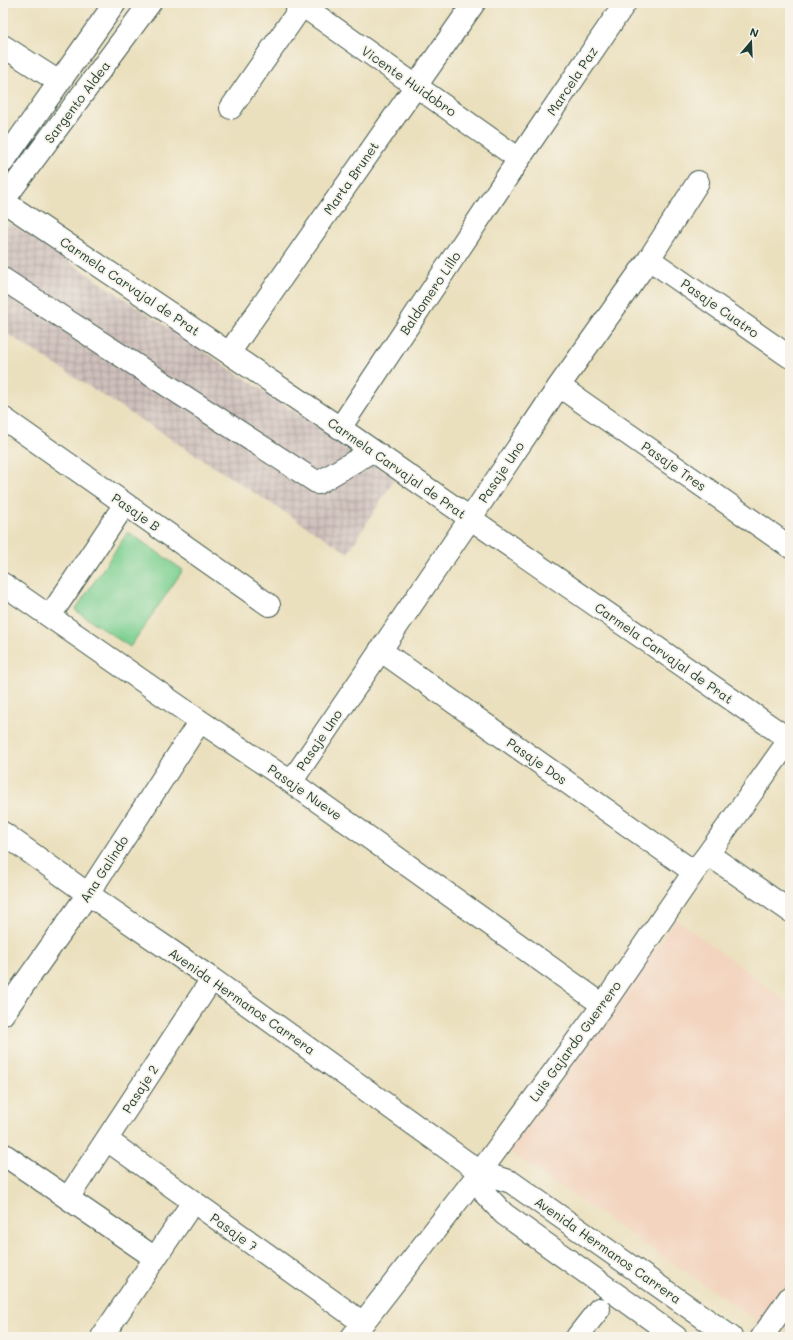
<svg xmlns="http://www.w3.org/2000/svg" width="793" height="1340" font-family="Mali,sans-serif">
<style>
.built{fill:#f3d4bf}
.industrial{fill:url(#industrial-grid)}
.grass{fill:#7dd092;stroke:#4e8663}
.lines{fill:none;stroke-linecap:round;stroke-linejoin:round}
.minor-casing{stroke:#3e5549;stroke-width:24}
.minor{stroke:#fff;stroke-width:22}
.labels{text-anchor:middle;stroke-width:3.5;stroke-linejoin:round;paint-order:stroke}
.street-label{font-size:13px;fill:#1f3d34;stroke:#f7f3e8}
</style>
<defs>
<pattern id="industrial-grid" width="8" height="8" patternUnits="userSpaceOnUse"><rect width="8" height="8" fill="#cfc0bb"/><path d="M0 4h8M4 0v8" fill="none" stroke="#a79d99"/></pattern>
</defs>
<rect width="100%" height="100%" fill="#f7f3e8"/>
<filter id="ink" filterUnits="userSpaceOnUse"><feTurbulence type="fractalNoise" baseFrequency=".025" numOctaves="2"/><feDisplacementMap in="SourceGraphic" scale="8" xChannelSelector="R" yChannelSelector="G"/><feConvolveMatrix kernelMatrix="1 2 1 2 8 2 1 2 1" color-interpolation-filters="sRGB"/></filter>
<filter id="wash" filterUnits="userSpaceOnUse"><feTurbulence type="fractalNoise" baseFrequency=".012" numOctaves="4" result="noise"/><feDisplacementMap in="SourceGraphic" scale="16" xChannelSelector="R" yChannelSelector="G"/><feGaussianBlur stdDeviation="0.9" result="paint"/><feColorMatrix in="noise" values="0 0 0 0 0 0 0 0 0 0 0 0 0 0 0 0 0 1.4 0 .05"/><feComposite in="paint" operator="in"/></filter>
<g filter="url(#wash)">
<rect width="100%" height="100%" fill="#ebe0be"/>
<path class="built" d="M676 919 790 1004V1290L760 1323 509 1152Z"/>
<path class="industrial" d="M9 222 395 478 348 553 3 331V231Z"/>
<path class="grass" d="M128 532 183 570 130 647 75 610Z"/>
</g>
<g filter="url(#ink)">
<g class="lines">
<g class="minor-casing">
<path id="minor" d="M299 3 519 159
M3 46 59 82
M231 108 304 3
M3 162 115 3
M3 201 340 428 790 740
M3 201 150 3
M649 259 790 357
M3 279 318 483 372 451
M229 353 474 3
M559 386 790 547
M3 418 269 605
M340 428 519 159 625 3
M3 584 200 721 291 782 603 1005
M50 616 125 504
M380 650 694 872
M291 782 470 519 559 386 649 259 698 182
M3 833 88 894 212 979 480 1172 511 1182 731 1337
M708 854 790 911
M3 1014 88 894 200 721
M107 1140 363 1323
M3 1154 155 1258
M480 1172 486 1195 504 1214 676 1337
M68 1198 212 979
M102 1337 193 1202
M352 1337 480 1172 603 1005 694 872 708 854 790 739
M577 1337 599 1309
M762 1337 790 1297"/>
</g>
<use href="#minor" class="minor"/>
</g>
</g>
<g class="labels">
<g class="street-label">
<text transform="translate(409 81) rotate(35)" y="5">Vicente Huidobro</text>
<text transform="translate(572 81) rotate(-56)" y="5">Marcela Paz</text>
<text transform="translate(77 102) rotate(-53)" y="5">Sargento Aldea</text>
<text transform="translate(351 178) rotate(-55)" y="5">Marta Brunet</text>
<text transform="translate(130 286) rotate(34)" y="5">Carmela Carvajal de Prat</text>
<text transform="translate(430 293) rotate(-56)" y="5">Baldomero Lillo</text>
<text transform="translate(720 308) rotate(35)" y="5">Pasaje Cuatro</text>
<text transform="translate(674 466) rotate(35)" y="5">Pasaje Tres</text>
<text transform="translate(397 468) rotate(35)" y="5">Carmela Carvajal de Prat</text>
<text transform="translate(501 472) rotate(-56)" y="5">Pasaje Uno</text>
<text transform="translate(136 512) rotate(35)" y="5">Pasaje B</text>
<text transform="translate(664 653) rotate(35)" y="5">Carmela Carvajal de Prat</text>
<text transform="translate(319 740) rotate(-56)" y="5">Pasaje Uno</text>
<text transform="translate(537 761) rotate(35)" y="5">Pasaje Dos</text>
<text transform="translate(305 792) rotate(35)" y="5">Pasaje Nueve</text>
<text transform="translate(104 869) rotate(-57)" y="5">Ana Galindo</text>
<text transform="translate(242 1001) rotate(35)" y="5">Avenida Hermanos Carrera</text>
<text transform="translate(575 1041) rotate(-54)" y="5">Luis Gajardo Guerrero</text>
<text transform="translate(140 1089) rotate(-57)" y="5">Pasaje 2</text>
<text transform="translate(234 1232) rotate(36)" y="5">Pasaje 7</text>
<text transform="translate(608 1250) rotate(35)" y="5">Avenida Hermanos Carrera</text>
</g>
</g>
<rect width="793" height="1340" fill="none" stroke="#f7f3e8" stroke-width="16"/>
<g transform="translate(751 42) rotate(19)" stroke="#f7f3e8" stroke-width="3" paint-order="stroke">
<path d="M0-3L7 15L0 10L-7 15Z" fill="#1f3d34"/>
<text y="-6" font-size="11" font-weight="bold" text-anchor="middle" fill="#1f3d34">N</text>
</g>
</svg>
